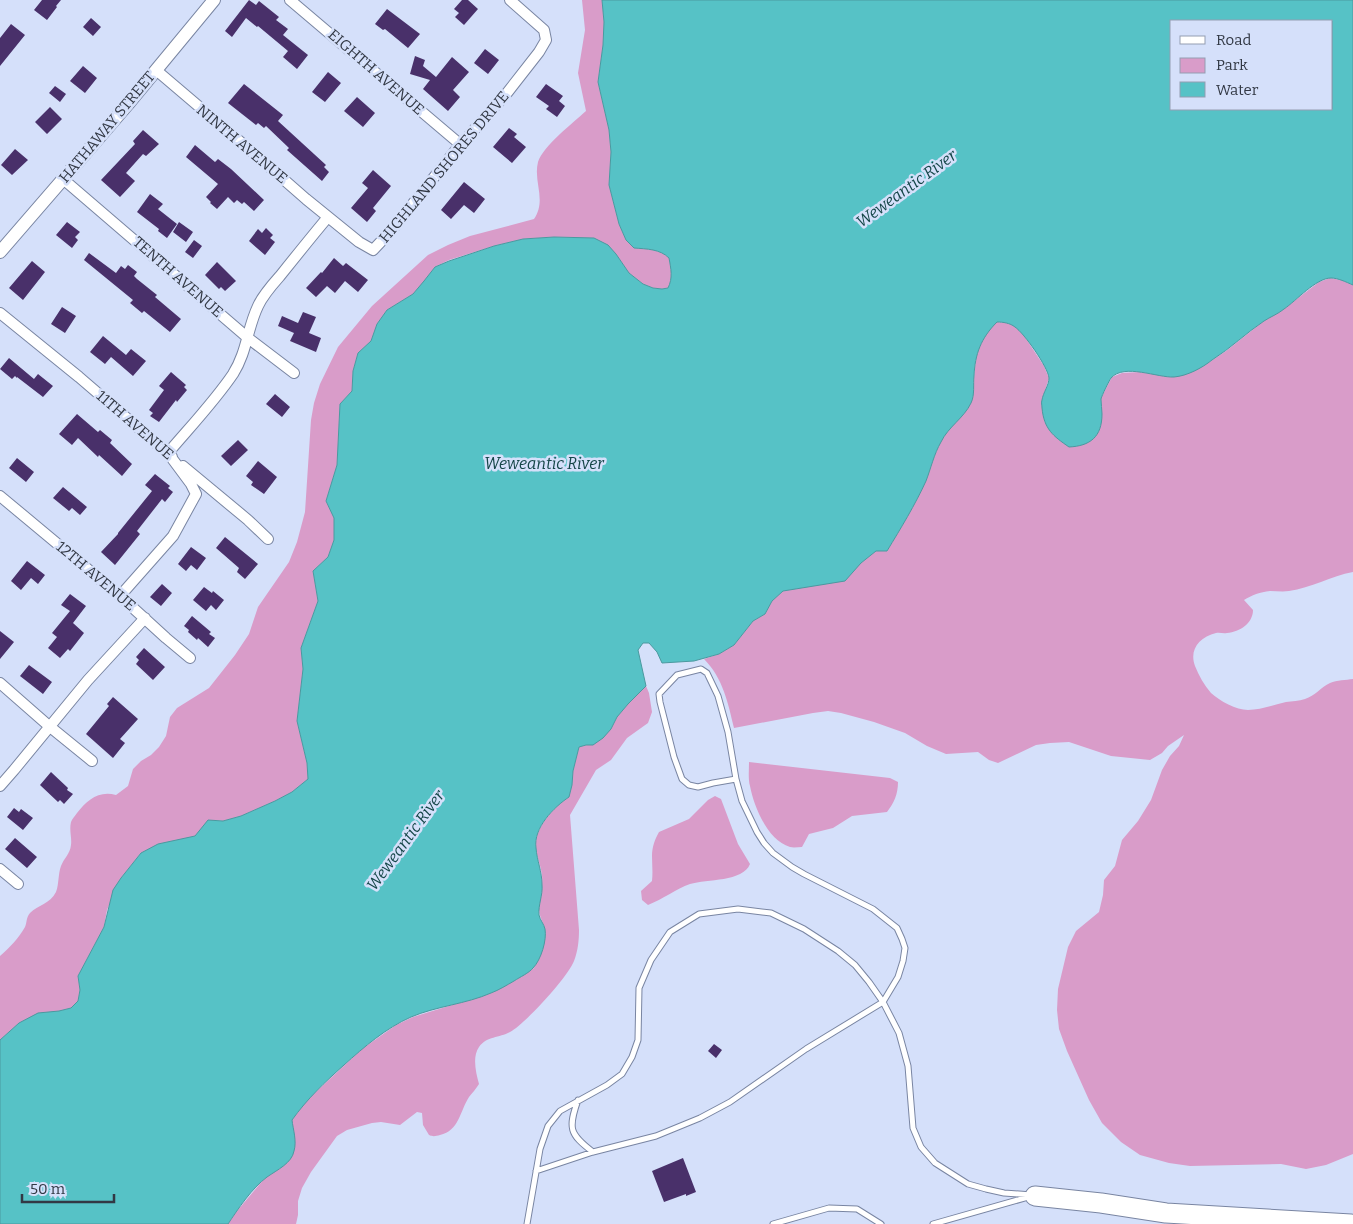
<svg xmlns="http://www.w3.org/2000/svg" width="1353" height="1224" font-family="Bitter,serif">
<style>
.green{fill:#d99cc9}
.water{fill:#56c2c6;stroke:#4b999f;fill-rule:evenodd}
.building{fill:#49306a}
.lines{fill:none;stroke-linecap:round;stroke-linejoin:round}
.service-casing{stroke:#7985a2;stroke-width:7}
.minor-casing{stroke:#7985a2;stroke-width:12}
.tertiary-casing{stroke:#7985a2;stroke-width:14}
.motorway-casing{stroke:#7985a2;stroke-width:21}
.service{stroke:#fff;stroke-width:5}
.minor{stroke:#fff;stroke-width:10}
.tertiary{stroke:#fff;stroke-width:12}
.motorway{stroke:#fff;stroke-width:19}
.labels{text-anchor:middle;stroke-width:5;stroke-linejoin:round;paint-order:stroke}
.street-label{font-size:15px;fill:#323844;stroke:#d5e0fa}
.water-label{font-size:16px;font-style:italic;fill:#154648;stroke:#d5e0fa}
</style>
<rect width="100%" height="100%" fill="#d5e0fa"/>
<path class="green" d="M582 0H602L604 22 603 45 598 82 609 130 611 152 609 185 619 224 626 240 634 248C647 249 660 249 669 258 671 269 673 278 668 288L662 289 653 288 643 284 629 273 616 254 575 237H554L523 239 494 246 449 260 435 267 424 282 413 294 387 310 377 324 371 341 358 353 353 371 352 391 340 404 337 465 326 501 334 518V540L328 557 313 571 318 601 301 648 303 669 297 721 307 763 308 779 292 792 275 801 241 816 223 821 216 820 195 836 141 853 121 878 107 910 104 927 78 976 80 990 78 1001 71 1008 19 1023 0 1040V956C9 948 19 938 25 927 27 922 26 918 30 913 38 905 50 904 56 892 59 884 58 874 61 866 64 858 70 854 71 845 72 838 69 830 71 822 72 819 75 816 77 813 87 800 99 790 116 795L128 786 133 769 141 761 151 755 159 747 166 736 170 717 177 708 209 688 235 655 249 634 258 607 289 562 297 542 305 512 311 420 314 403 320 384 338 347 372 306 428 255 448 245 470 236 534 219C547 200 533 182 538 162 543 146 573 123 586 111L578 73 585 30Z
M1330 278 1341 280 1353 285V572C1331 576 1311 588 1289 591 1283 592 1276 591 1270 591 1260 592 1252 595 1244 600L1253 610C1253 623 1240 632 1227 633 1223 634 1220 632 1216 633 1199 637 1189 650 1195 666 1199 676 1204 685 1211 693 1220 701 1236 710 1248 710 1260 710 1274 705 1286 702 1292 701 1299 701 1305 699 1315 696 1321 687 1330 683 1337 680 1346 680 1353 679V1154L1326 1165 1306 1169 1281 1164 1190 1166 1169 1163 1140 1155 1121 1142 1102 1123 1089 1100 1067 1051 1059 1029 1057 1010 1058 989 1068 947 1076 931 1099 912 1103 895 1104 880 1115 866 1122 840 1138 821 1151 800 1162 770 1170 756 1179 746 1184 735 1168 746 1162 753 1150 760 1111 756 1069 742 1050 743 1036 745 998 763 989 760 978 752 946 754 927 746 905 733 874 722 841 713 828 711 813 713 734 728C728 703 723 678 704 659L719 654 734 645 753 621 765 614 772 601 783 591 815 585 861 563 876 551H887L902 526 916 501 925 481 940 442 949 428 963 415 973 388 976 357 981 342 990 329 997 322 1008 323 1016 327 1025 337 1044 366 1049 378 1042 400 1045 423 1102 417 1101 398 1112 377 1122 373 1139 372 1173 377 1205 365 1226 351 1265 320 1281 311 1319 282Z
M646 686 649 693 652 712 648 723 627 738 611 760 596 770 570 815 579 930C579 940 578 951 574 961 568 977 525 1024 510 1032 499 1038 487 1036 479 1047 472 1057 476 1073 479 1084 476 1089 472 1093 469 1097 460 1111 459 1131 440 1135 436 1136 433 1137 429 1135L423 1125 422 1113 417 1112 400 1125 381 1122 372 1123 347 1130 337 1136 311 1172 302 1188 298 1201V1215L296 1224H228L237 1211 264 1179 288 1162 292 1120 306 1101 362 1049 396 1025 413 1017 491 993 519 978 534 968C536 960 545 934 544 927 543 921 539 916 539 909 539 897 543 888 542 875 541 866 537 858 536 849 533 829 554 807 569 797L572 785 573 771 579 747 586 745H593L611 729 617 717 628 704Z
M749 762 890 778 898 782C898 794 894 803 887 812L852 816 833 828 809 834 802 847C798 847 794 848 790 847 768 841 754 807 750 786 748 779 749 770 749 762Z
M715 796 721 799 738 844 750 864C743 882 707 879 690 884 676 889 663 899 648 905L642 900 641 891 652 881C653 872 652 864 652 856 652 847 655 839 659 832L689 819 708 800Z"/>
<path class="water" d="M602 0H1353V285C1346 282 1338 278 1331 278 1316 278 1296 301 1284 309 1278 314 1270 317 1264 321 1246 333 1231 348 1212 360 1202 368 1187 376 1174 377 1158 378 1124 363 1111 378 1109 381 1102 395 1101 399 1101 404 1102 409 1102 414 1102 437 1090 446 1069 447 1053 436 1044 429 1042 408 1042 405 1041 403 1042 400 1043 393 1049 385 1049 378 1048 367 1024 333 1015 327 1010 323 1003 322 997 322 981 338 975 354 974 376 973 384 975 395 971 403 964 418 948 427 941 442 934 454 931 468 926 481 915 505 901 528 887 551H876L861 563 845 581 783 591 772 601 765 614 753 621 734 645 719 654 694 661 662 663 657 652 649 643H643L638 650 646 686 628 704 617 717 611 729 603 738 593 745H586L579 747 573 771 572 785 569 797C554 807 533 828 536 848 537 861 542 871 542 885 543 895 538 905 539 915 540 920 544 924 545 929 547 940 541 960 533 968 529 973 520 977 514 981 507 985 499 990 491 993 466 1004 437 1006 411 1017 386 1028 364 1047 344 1065 325 1082 307 1099 292 1120 293 1129 297 1141 294 1151 292 1163 277 1170 267 1177 252 1188 238 1209 228 1224H0V1040L19 1023 38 1013 59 1011 71 1008 78 1001 80 990 78 976 104 927 113 890 121 878 141 853 158 844 195 836 208 820 223 821 241 816 275 801 292 792 308 779 307 763 297 721 303 669 301 648 318 601 313 571 328 557 334 540V518L326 501 337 465 340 404 352 391 353 371 358 353 371 341 377 324 387 310 413 294 424 281 435 267 449 261 494 246 523 239 554 237 594 238 608 245 616 254 629 273 643 284 653 288 662 289 668 288C673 278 671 269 669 258 660 249 647 249 634 248L626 240 619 224 609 185 611 152 609 130 598 82 603 45 604 22ZM1172 21H1332V109H1172Z"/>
<path class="building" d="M42 0H61L56 6 57 7 47 20 34 10Z
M249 0 256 5 259 1 279 17 276 20 288 29 283 35 308 55 297 69 283 57 288 51 258 26 257 27 246 18 232 37 225 31Z
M462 0H468L478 9 464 25 455 17 459 13 454 9Z
M387 9 420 34 408 48 385 29 383 30 375 24Z
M91 18 101 27 93 36 83 27Z
M11 24 25 35 0 66V38Z
M485 49 499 60 488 74 474 63Z
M415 56 425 60 423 66 436 77 452 57 469 72 453 90 460 97 448 111 423 89 430 80 410 74Z
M83 66 97 78 85 93 70 81Z
M328 72 341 83 325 102 312 92Z
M244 84 283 115 278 121 326 165 324 167 329 172 322 181 287 150 289 148 266 126 264 128 258 123 256 125 228 103Z
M546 84 563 96 559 101 565 106 557 117 546 109 549 106 536 97Z
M55 86 66 94 60 102 49 93Z
M357 97 375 113 363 127 344 111Z
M50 107 62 119 47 134 35 122Z
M509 128 517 134 514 137 526 147 512 163 493 147Z
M143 130 159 144 146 156 143 154 126 173 135 181 120 197 101 180 135 144 133 141Z
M195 145 215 162 218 159 231 169 264 200 254 211 244 202 242 204 237 200 234 203 228 197 217 209 210 203 211 202 206 197 218 184 186 157Z
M15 149 28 160 12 175 1 165Z
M373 170 391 186 373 208 376 211 367 222 351 208 368 188 362 183Z
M464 182 485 199 474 213 464 205 451 219 441 210Z
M150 194 163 204 158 209 177 224 167 238 158 231 159 229 137 212Z
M67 222 80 232 75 237 78 240 72 248 56 235Z
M179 222 193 232 186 242 173 232Z
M266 228 273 235 270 238 275 242 265 255 249 241 258 229 262 233Z
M194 240 202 246 193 258 185 252Z
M89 253 116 273 121 266 125 269 128 265 137 272 134 276 137 279 157 295 155 297 181 319 170 332 144 311 142 313 130 303 133 300 84 260Z
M334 258 343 266 346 263 368 280 358 292 345 281 335 293 327 286 316 297 306 288 321 272 322 273Z
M32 261 45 272 23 300 9 288Z
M217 262 236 281 225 291 221 287 219 289 205 275Z
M62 307 76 316 65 333 51 324Z
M303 312 316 317 309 333 321 338 316 352 290 341 294 333 278 326 282 316 298 323Z
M103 336 126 355 131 349 146 361 133 376 111 357 105 364 90 352Z
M9 358 34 379 38 374 53 386 43 397 17 377V378L15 376 12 379 0 369Z
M171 372 186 385 184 387 187 390 177 402 176 400 159 422 150 416 153 413 149 410 164 390 159 386Z
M275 394 290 407 282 417 266 404Z
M77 414 98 432 100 430 112 440 110 443 132 464 122 476 99 455 98 457 78 438 72 445 59 434Z
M238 440 248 450 231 466 221 456Z
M17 458 34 472 26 482 9 468Z
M258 461 277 477 264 494 251 485 253 482 246 476Z
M155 474 170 486 168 488 173 492 165 502 162 499 137 531 140 534 115 565 101 552 118 534V533L152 491 145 485Z
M63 487 87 507 80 515 72 508 69 511 53 498Z
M225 537 258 564 245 579 237 572 239 568 216 548Z
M191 547 206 558 197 570 191 565 186 571 178 564Z
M27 561 45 575 38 584 31 578 21 590 11 581Z
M162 584 172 593 161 606 150 597Z
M204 587 212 593 213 591 224 600 216 610 211 605 206 611 193 600Z
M70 594 86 606 73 623 84 633 70 651 68 649 60 658 48 648 57 637 52 633 70 611 61 605Z
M192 616 211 632 209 634 215 638 208 647 198 638 197 640 188 632 189 630 184 626Z
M0 631 14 642 0 659Z
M144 648 165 667 153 680 136 664 139 660 136 657Z
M29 665 52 682 43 694 20 676Z
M113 697 138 719 120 739 125 743 113 758 86 734 109 706 107 704Z
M51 772 68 788 67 790 73 794 64 804 60 800 58 802 40 785Z
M14 808 19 812 21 809 33 818 23 830 7 817Z
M15 838 37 857 27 868 5 849Z
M714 1044 722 1050 716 1058 708 1051Z
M683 1158 696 1192 686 1196V1194L664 1202 652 1171Z"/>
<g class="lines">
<g class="service-casing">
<path id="service" d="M578 1100C568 1128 569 1134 593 1152
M536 1171 593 1152 656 1136 700 1118 730 1102 806 1049 883 1002 898 977 903 961 905 948 902 939 897 928 873 909 804 874 792 867 773 853 764 843 757 832 742 801 736 779 713 783 698 787 689 785 682 779 674 757 660 702 659 694 677 675 701 669 707 673 718 696 728 732 736 779
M527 1224 540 1149 548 1126 560 1111 607 1085 622 1074 632 1057 638 1040 639 988 651 960 670 932 699 914 738 909 771 913 804 929 838 951 855 965 869 982 883 1002 899 1033 908 1066 913 1128 921 1147 935 1163 968 1184 986 1189 1004 1193 1032 1195
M773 1224 829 1208 857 1209 881 1224
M933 1224 1032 1196"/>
</g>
<g class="minor-casing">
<path id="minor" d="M290 0 461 145
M156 70 250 150 306 199 359 242 373 250 391 231 455 151 507 93 539 52 546 40 544 30 510 0
M63 179 248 338 294 373
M0 313 79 377 172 457
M183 466 248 520 268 539
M0 496 120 596 166 638 190 658
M120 596 173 536 196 494 191 484 168 453C190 427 214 402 233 374 247 352 247 329 258 306 263 295 272 285 280 276 296 256 312 236 328 217
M0 683 49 726 92 761
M0 786 14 770 88 680 145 618
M0 869 18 884"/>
</g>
<g class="tertiary-casing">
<path id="tertiary" d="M0 252 128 104 214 0"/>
</g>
<g class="motorway-casing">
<path id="motorway" d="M1035 1196 1101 1203 1166 1213 1351 1224"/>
</g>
<use href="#service" class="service"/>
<use href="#minor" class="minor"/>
<use href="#tertiary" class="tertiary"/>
<use href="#motorway" class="motorway"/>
</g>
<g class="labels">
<g class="street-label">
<text transform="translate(376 72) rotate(41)" y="5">EIGHTH AVENUE</text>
<text transform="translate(107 127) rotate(-50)" y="5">HATHAWAY STREET</text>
<text transform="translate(242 144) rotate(40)" y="5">NINTH AVENUE</text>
<text transform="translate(444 167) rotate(-50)" y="5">HIGHLAND SHORES DRIVE</text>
<text transform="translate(178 277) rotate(41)" y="5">TENTH AVENUE</text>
<text transform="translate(135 425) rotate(41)" y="5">11TH AVENUE</text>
<text transform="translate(96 576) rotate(40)" y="5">12TH AVENUE</text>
</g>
<g class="water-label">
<text transform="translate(906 188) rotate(-36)" y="6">Weweantic River</text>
<text x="544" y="469">Weweantic River</text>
<text transform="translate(405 840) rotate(-54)" y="6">Weweantic River</text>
</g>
</g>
<rect x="1170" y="20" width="162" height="90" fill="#d5e0fa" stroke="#949db1"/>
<rect x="1180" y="36" width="25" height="8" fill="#ffffff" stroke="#949db1"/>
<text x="1216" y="45" font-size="15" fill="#323844">Road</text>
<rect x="1180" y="58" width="25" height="15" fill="#d99cc9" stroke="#949db1"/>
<text x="1216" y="70" font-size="15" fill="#323844">Park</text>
<rect x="1180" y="82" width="25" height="15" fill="#56c2c6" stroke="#949db1"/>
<text x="1216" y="95" font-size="15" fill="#323844">Water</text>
<path d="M22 1194v8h92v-8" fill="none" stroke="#323844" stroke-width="2.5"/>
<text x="30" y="1194" font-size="15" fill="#323844" stroke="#d5e0fa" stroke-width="4" paint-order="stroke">50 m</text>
</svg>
